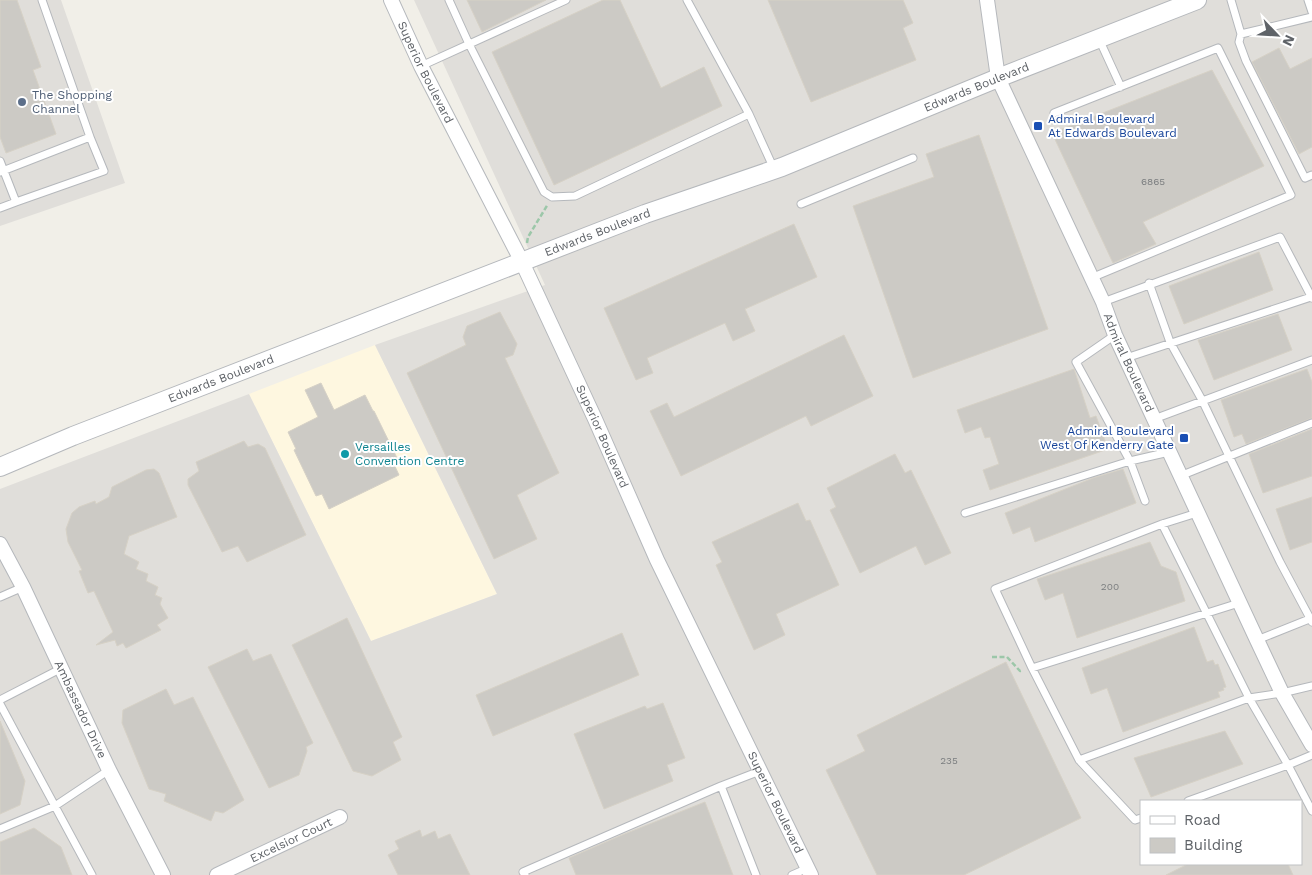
<svg xmlns="http://www.w3.org/2000/svg" width="1312" height="875" font-family="'Work Sans',sans-serif">
<style>
.commercial{fill:#fef7e0}
.industrial{fill:#e0deda;fill-rule:evenodd}
.building{fill:#cccac5;stroke:#d6d1c6}
.lines{fill:none;stroke-linecap:round;stroke-linejoin:round}
.service-casing{stroke:#b5b8bc;stroke-width:9}
.minor-casing{stroke:#b5b8bc;stroke-width:16}
.tertiary-casing{stroke:#b5b8bc;stroke-width:20}
.path{stroke:#9cc7a9;stroke-width:2.5;stroke-dasharray:5 2.5;stroke-linecap:butt}
.service{stroke:#fff;stroke-width:7}
.minor{stroke:#fff;stroke-width:14}
.tertiary{stroke:#fff;stroke-width:18}
.service-dot{fill:#5c6f8a;stroke:#fff;stroke-width:2}
.transit-dot{fill:#1a4fb4;stroke:#fff;stroke-width:2}
.culture-dot{fill:#0f9aa8;stroke:#fff;stroke-width:2}
.labels{text-anchor:middle;stroke-width:4;stroke-linejoin:round;paint-order:stroke}
.number-label{font-size:10px;fill:#7a7d7f}
.street-label{font-size:12px;fill:#5f6368;stroke:#fff}
.service-label{font-size:12px;fill:#4e5e75;stroke:#fff;text-anchor:start}
.transit-label{font-size:12px;fill:#164399;stroke:#fff;text-anchor:start}
.culture-label{font-size:12px;fill:#0d838f;stroke:#fff;text-anchor:start}
</style>
<rect width="100%" height="100%" fill="#f1efe8"/>
<path class="commercial" d="M375 345 497 594 371 641 249 394Z"/>
<path class="industrial" d="M0 0H61L125 183 0 226Z
M414 0H1312V875H0V489L249 394 371 641 497 594 375 345 545 285ZM1141 801H1301V864H1141Z"/>
<path class="building" d="M0 0H17L41 67 33 70 56 134 6 153 0 137Z
M467 0H546L482 32Z
M603 0H620L661 88 704 67 722 106 554 185 492 52Z
M768 0H903L913 23 903 28 916 60 811 102Z
M1279 48 1290 69 1312 58V147L1299 154 1252 62Z
M1212 70 1264 166 1143 222 1156 244 1113 263 1052 133Z
M979 135 1048 329 913 378 853 206 934 177 926 154Z
M794 224 817 277 745 309 755 331 733 341 725 323 647 358 653 373 636 380 604 308Z
M1259 252 1273 290 1184 324 1169 286Z
M500 312 517 344 513 355 505 358 559 473 517 495 537 539 494 559 407 373 466 345 463 337 467 326Z
M1278 314 1292 350 1214 380 1198 340Z
M844 335 873 396 811 426 806 416 681 476 650 411 667 403 674 417Z
M1074 369 1090 418 1096 416 1108 449 990 490 983 470 999 464 990 437 985 438 981 427 965 433 957 410Z
M1307 369 1312 382V418L1246 444 1242 434 1234 437 1221 400Z
M321 383 334 410 365 395 373 411H374L397 458 392 460 399 475 329 509 322 494 316 496 294 450 296 449 288 432 318 417 305 390Z
M1312 429V476L1263 493 1249 454Z
M244 441 248 447 258 444 265 448 306 535 247 562 238 546 222 552 188 485V479L199 471 196 462Z
M895 454 905 473 911 470 951 553 925 565 916 546 860 573 830 510 836 507 827 488Z
M154 469 159 473 177 517 129 536 124 554 139 562 136 569 148 574 146 581 158 587 155 595 162 598 160 604 168 618 157 625 161 630 126 648 123 643 117 646 115 640 96 645 113 632 94 591 88 593 79 571 82 570 68 542 66 529 72 513 79 507 95 501 96 504 109 497 112 487 146 470Z
M1123 469 1136 503 1035 542 1030 527 1013 534 1005 513 1093 478Z
M1312 497V542L1290 550 1276 509Z
M798 503 806 521 810 520 839 585 776 614 785 635 754 650 716 565 722 562 712 542Z
M1150 542 1161 566 1176 572 1185 601 1077 638 1063 593 1045 600 1037 579Z
M347 618 402 737 393 742 401 760 372 776 353 771 292 645Z
M1194 627 1207 662 1213 660 1215 665 1218 664 1226 687 1223 688 1224 690 1218 692 1220 697 1123 732 1107 688 1091 694 1082 668Z
M622 633 639 675 493 736 476 695Z
M247 649 253 661 271 654 313 743 306 747 307 751 299 775 269 788 208 667Z
M1006 662 1081 818 964 875H877L826 770 865 751 857 735Z
M166 689 174 705 193 697 244 800 223 813 215 811 211 821 164 801 166 794 149 789 122 723 123 710Z
M663 703 685 758 667 765 673 781 604 809 574 734 645 706 647 709Z
M0 721 25 781 20 805 0 814Z
M1225 731 1243 764 1151 797 1134 758Z
M705 802 733 875H576L569 858 622 835Z
M34 828 61 847 72 875H0V842Z
M420 830 422 837 435 831 438 839 450 834 470 875H398L388 855 399 849 395 841Z
M1188 864H1288L1293 875H1166Z"/>
<g class="lines">
<g class="service-casing">
<path id="service" d="M449 0 469 44 544 192 552 197 575 196 749 114
M687 0 749 114 774 169
M1231 0 1241 34 1312 17
M1308 0 1312 12
M1241 34 1239 42 1246 61 1305 178 1312 175
M1099 39 1121 87
M421 66 566 0
M1054 113 1218 48 1291 195 1091 278
M0 161 16 202 0 208
M0 172 90 137 42 0
M16 202 104 171 90 137
M801 204 913 158
M1149 283 1170 342 1202 400 1280 562 1312 622
M1103 302 1280 237 1312 298
M1115 335 1076 362 1130 461 1169 452
M1126 358 1311 297
M1154 419 1312 360
M1180 476 1312 423
M965 513 1130 461 1145 501
M1197 513 1162 524 995 589 1032 668 1239 603
M1162 524 1249 698 1288 765 1312 811
M0 597 23 587
M1257 640 1312 618
M1032 668 1079 760 1135 820 1141 818
M0 700 60 669
M0 704 92 875
M1079 760 1249 698 1282 693 1312 686
M1188 801 1288 765 1312 755
M0 829 55 806 109 770
M525 875 523 872 721 786
M756 875 721 786 760 771
M792 875 808 868"/>
</g>
<g class="minor-casing">
<g id="minor">
<path id="s1" d="M391 0 421 66 522 262 595 419 657 560 811 875"/>
<path id="s2" d="M987 0 998 78 1103 302 1115 335 1257 640 1282 693 1312 745"/>
<path id="s3" d="M0 544 23 587 109 770 163 875"/>
<path id="s4" d="M217 875 340 817"/>
</g>
</g>
<g class="tertiary-casing">
<g id="tertiary">
<path id="s5" d="M0 467 73 436 645 214 782 167 998 78 1197 0"/>
</g>
</g>
<path class="path" d="M527 243 528 237 548 204
M992 657H1007L1020 671 1023 670"/>
<use href="#service" class="service"/>
<use href="#minor" class="minor"/>
<use href="#tertiary" class="tertiary"/>
</g>
<circle class="service-dot" cx="22" cy="102" r="5"/>
<g class="transit-dot">
<rect x="1033" y="121" width="10" height="10" rx="2.5"/>
<rect x="1179" y="433" width="10" height="10" rx="2.5"/>
</g>
<circle class="culture-dot" cx="345" cy="454" r="5"/>
<g class="labels">
<g class="number-label">
<text x="1153" y="185">6865</text>
<text x="1110" y="590">200</text>
<text x="949" y="764">235</text>
</g>
<g class="street-label">
<text dy="4" stroke="none"><textPath href="#s1" startOffset="80">Superior Boulevard</textPath></text>
<text dy="4" stroke="none"><textPath href="#s5" startOffset="1048">Edwards Boulevard</textPath></text>
<text dy="4" stroke="none"><textPath href="#s5" startOffset="642">Edwards Boulevard</textPath></text>
<text dy="4" stroke="none"><textPath href="#s2" startOffset="392">Admiral Boulevard</textPath></text>
<text dy="4" stroke="none"><textPath href="#s5" startOffset="238">Edwards Boulevard</textPath></text>
<text dy="4" stroke="none"><textPath href="#s1" startOffset="485">Superior Boulevard</textPath></text>
<text dy="4" stroke="none"><textPath href="#s3" startOffset="184">Ambassador Drive</textPath></text>
<text dy="4" stroke="none"><textPath href="#s1" startOffset="890">Superior Boulevard</textPath></text>
<text dy="4" stroke="none"><textPath href="#s4" startOffset="82">Excelsior Court</textPath></text>
</g>
<g class="service-label">
<text x="32" y="99">The Shopping<tspan x="32" dy="14">Channel</tspan></text>
</g>
<g class="transit-label">
<text x="1048" y="123">Admiral Boulevard<tspan x="1048" dy="14">At Edwards Boulevard</tspan></text>
<text x="1174" y="435" text-anchor="end">Admiral Boulevard<tspan x="1174" dy="14">West Of Kenderry Gate</tspan></text>
</g>
<g class="culture-label">
<text x="355" y="451">Versailles<tspan x="355" dy="14">Convention Centre</tspan></text>
</g>
</g>
<rect x="1140" y="800" width="162" height="65" fill="#ffffff" stroke="#bfc1c3"/>
<rect x="1150" y="816" width="25" height="8" fill="#ffffff" stroke="#bfc1c3"/>
<text x="1184" y="825" font-size="15" fill="#5f6368">Road</text>
<rect x="1150" y="838" width="25" height="15" fill="#cccac5" stroke="#bfc1c3"/>
<text x="1184" y="850" font-size="15" fill="#5f6368">Building</text>
<g transform="translate(1277 35) rotate(115)" stroke="#ffffff" stroke-width="4" paint-order="stroke">
<path d="M0-4L9 19L0 12L-9 19Z" fill="#5f6368"/>
<text y="-8" font-size="14" font-weight="bold" text-anchor="middle" fill="#5f6368">N</text>
</g>
</svg>
